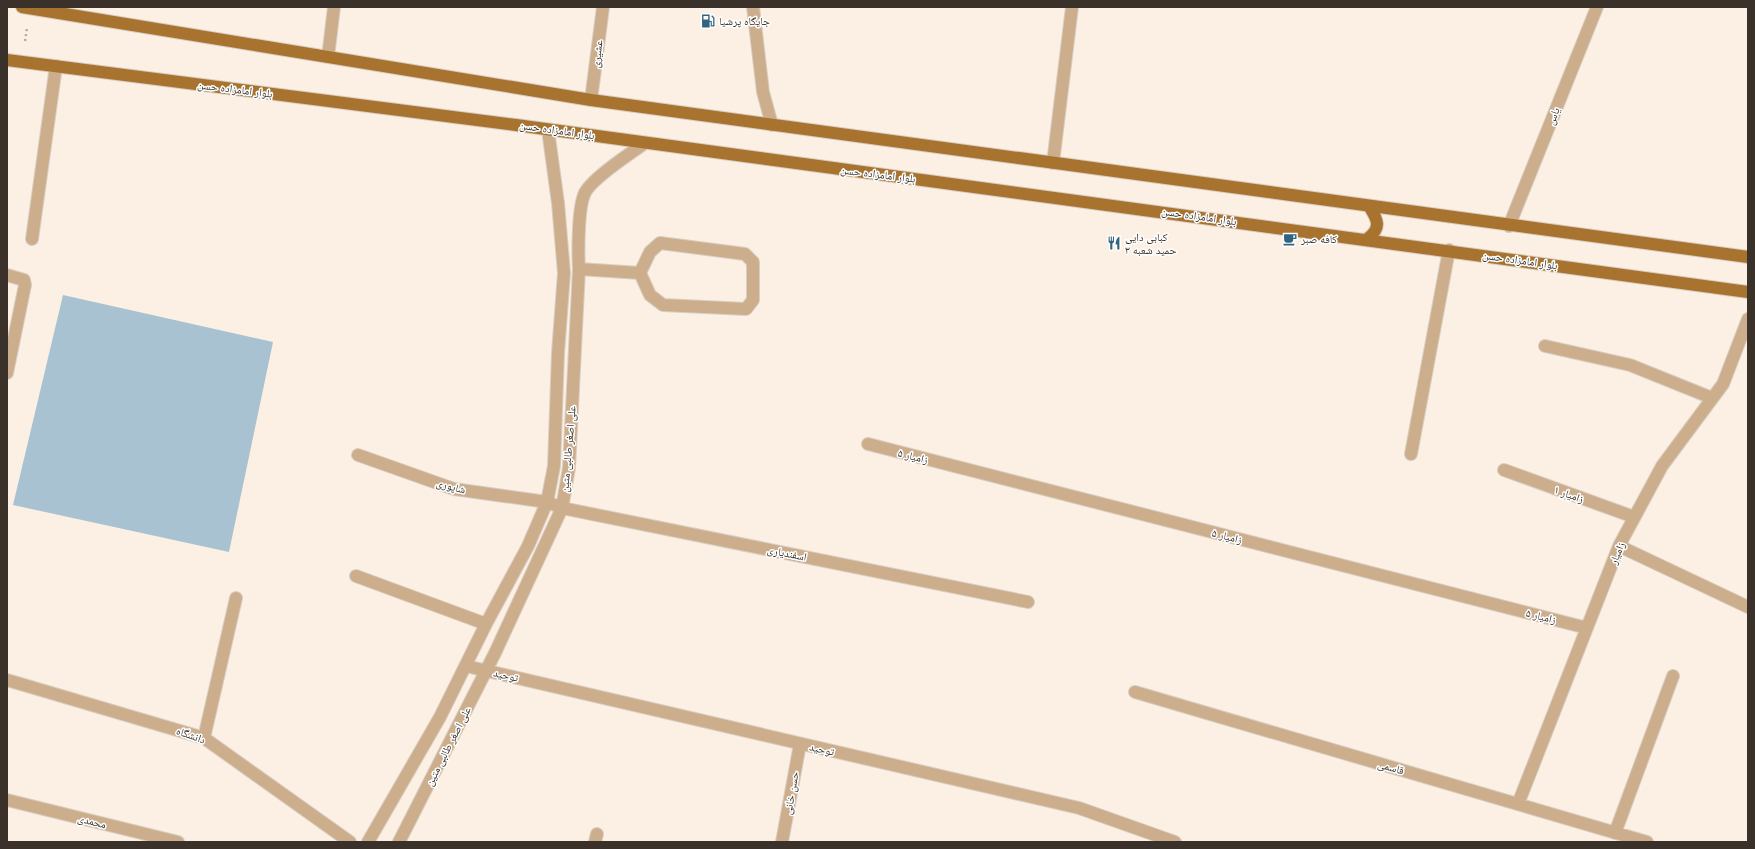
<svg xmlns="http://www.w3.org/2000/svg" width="1755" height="849" font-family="Mulish,'Noto Naskh Arabic',sans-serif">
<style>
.building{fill:#a9c2d1}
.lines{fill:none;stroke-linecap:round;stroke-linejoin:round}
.minor-casing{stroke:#d9cec3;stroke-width:14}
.major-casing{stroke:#d9cec3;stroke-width:14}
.path{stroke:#b2a89d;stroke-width:2.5;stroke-dasharray:2 3;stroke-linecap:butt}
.minor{stroke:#ccae8d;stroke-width:12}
.major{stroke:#a8732f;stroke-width:12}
.labels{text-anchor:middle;stroke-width:3;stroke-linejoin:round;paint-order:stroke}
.poi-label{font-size:11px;fill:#3a322a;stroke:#fff;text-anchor:start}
.street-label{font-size:11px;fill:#3a322a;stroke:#fff}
</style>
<rect width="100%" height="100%" fill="#fcf0e4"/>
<path class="building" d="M63 295 273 342 229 552 13 505Z"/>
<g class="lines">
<g class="minor-casing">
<path id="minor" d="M753 7 763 92 772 125
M328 57 334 7
M591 100 603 7
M1053 163 1072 7
M1509 226 1597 7
M32 239 56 66
M660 243 745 254 753 262V300L746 309 663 305 650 295 640 273 650 252Z
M579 269 640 273
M7 275 24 280 25 285 7 373
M1545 346 1630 365 1712 398
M868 444 1587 628
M1411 454 1449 250
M358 455 454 489 547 502 562 508 1028 602
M1504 470 1634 517
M1619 546 1748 607
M356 576 486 624
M466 666 1079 808 1175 842
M7 680 204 738 350 842
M1135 692 1647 842
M204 738 236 598
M7 800 178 842
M1518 804 1619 546 1662 466 1723 384 1748 319
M1615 833 1673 676
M368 842 440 717 486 624 528 546 547 502 554 466 558 353 564 273 558 203 548 130
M399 842 495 653 562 508 569 468 579 269C578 252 578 210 584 195 588 181 632 152 645 143
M595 842 597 834
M782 842 800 744"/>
</g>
<g class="major-casing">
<path id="major" d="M22 7 591 100 1748 257
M7 60 516 125 1748 292
M1367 239C1382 228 1378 220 1369 206"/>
</g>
<path class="path" d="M25 41 27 28"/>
<use href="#minor" class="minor"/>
<use href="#major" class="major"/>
</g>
<defs>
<g id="fuel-bare" transform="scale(1.08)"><path d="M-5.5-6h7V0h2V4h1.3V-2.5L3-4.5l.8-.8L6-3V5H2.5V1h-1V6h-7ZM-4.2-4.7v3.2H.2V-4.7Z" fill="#306480" stroke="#fff" stroke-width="2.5" paint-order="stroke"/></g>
<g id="cafe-bare" transform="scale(1.08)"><path d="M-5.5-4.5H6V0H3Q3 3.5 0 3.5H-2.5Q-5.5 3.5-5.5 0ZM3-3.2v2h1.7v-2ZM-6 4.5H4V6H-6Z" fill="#306480" stroke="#fff" stroke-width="2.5" paint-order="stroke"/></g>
<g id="restaurant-bare" transform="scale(1.08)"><path d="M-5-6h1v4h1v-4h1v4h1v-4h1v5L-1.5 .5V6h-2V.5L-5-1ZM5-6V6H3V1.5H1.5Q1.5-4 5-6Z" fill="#306480" stroke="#fff" stroke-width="2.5" paint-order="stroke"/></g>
</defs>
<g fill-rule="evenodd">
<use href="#fuel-bare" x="708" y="21"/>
<use href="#cafe-bare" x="1290" y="239"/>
<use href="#restaurant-bare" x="1114" y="243"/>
</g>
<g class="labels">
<g class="poi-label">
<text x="719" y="25">جایگاه پرشیا</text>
<text x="1125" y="241">کبابی دایی<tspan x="1125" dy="13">حمید شعبه ۳</tspan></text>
<text x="1301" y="243">کافه صبر</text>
</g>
<g class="street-label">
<text transform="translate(597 54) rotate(-83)" y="4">عشیری</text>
<text transform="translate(235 89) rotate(7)" y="4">بلوار امامزاده حسن</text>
<text transform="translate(1553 116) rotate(-68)" y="4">یاس</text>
<text transform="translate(557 130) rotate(8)" y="4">بلوار امامزاده حسن</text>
<text transform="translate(878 174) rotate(7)" y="4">بلوار امامزاده حسن</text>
<text transform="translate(1199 216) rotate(8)" y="4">بلوار امامزاده حسن</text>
<text transform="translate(1520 260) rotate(8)" y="4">بلوار امامزاده حسن</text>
<text transform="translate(568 449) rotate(-85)" y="4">علی اصغر طالبی متین</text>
<text transform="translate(913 456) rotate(14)" y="4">زامیار ۵</text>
<text transform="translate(451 486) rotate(15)" y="4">شاپوری</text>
<text transform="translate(1569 494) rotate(20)" y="4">زامیار ۱</text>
<text transform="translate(1227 536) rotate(14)" y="4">زامیار ۵</text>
<text transform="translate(787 553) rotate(11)" y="4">اسفندیاری</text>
<text transform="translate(1617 553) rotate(-67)" y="4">زامیار</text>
<text transform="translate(1541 616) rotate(14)" y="4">زامیار ۵</text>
<text transform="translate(506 675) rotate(13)" y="4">توحید</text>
<text transform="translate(191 735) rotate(20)" y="4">دانشگاه</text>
<text transform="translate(448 746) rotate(-63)" y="4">علی اصغر طالبی متین</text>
<text transform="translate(822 749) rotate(13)" y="4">توحید</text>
<text transform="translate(1391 767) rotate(16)" y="4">قاسمی</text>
<text transform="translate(791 793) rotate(-80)" y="4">حسن خانی</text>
<text transform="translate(92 821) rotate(14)" y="4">محمدی</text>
</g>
</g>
<rect width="1755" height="849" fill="none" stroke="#3a322a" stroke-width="16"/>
</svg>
